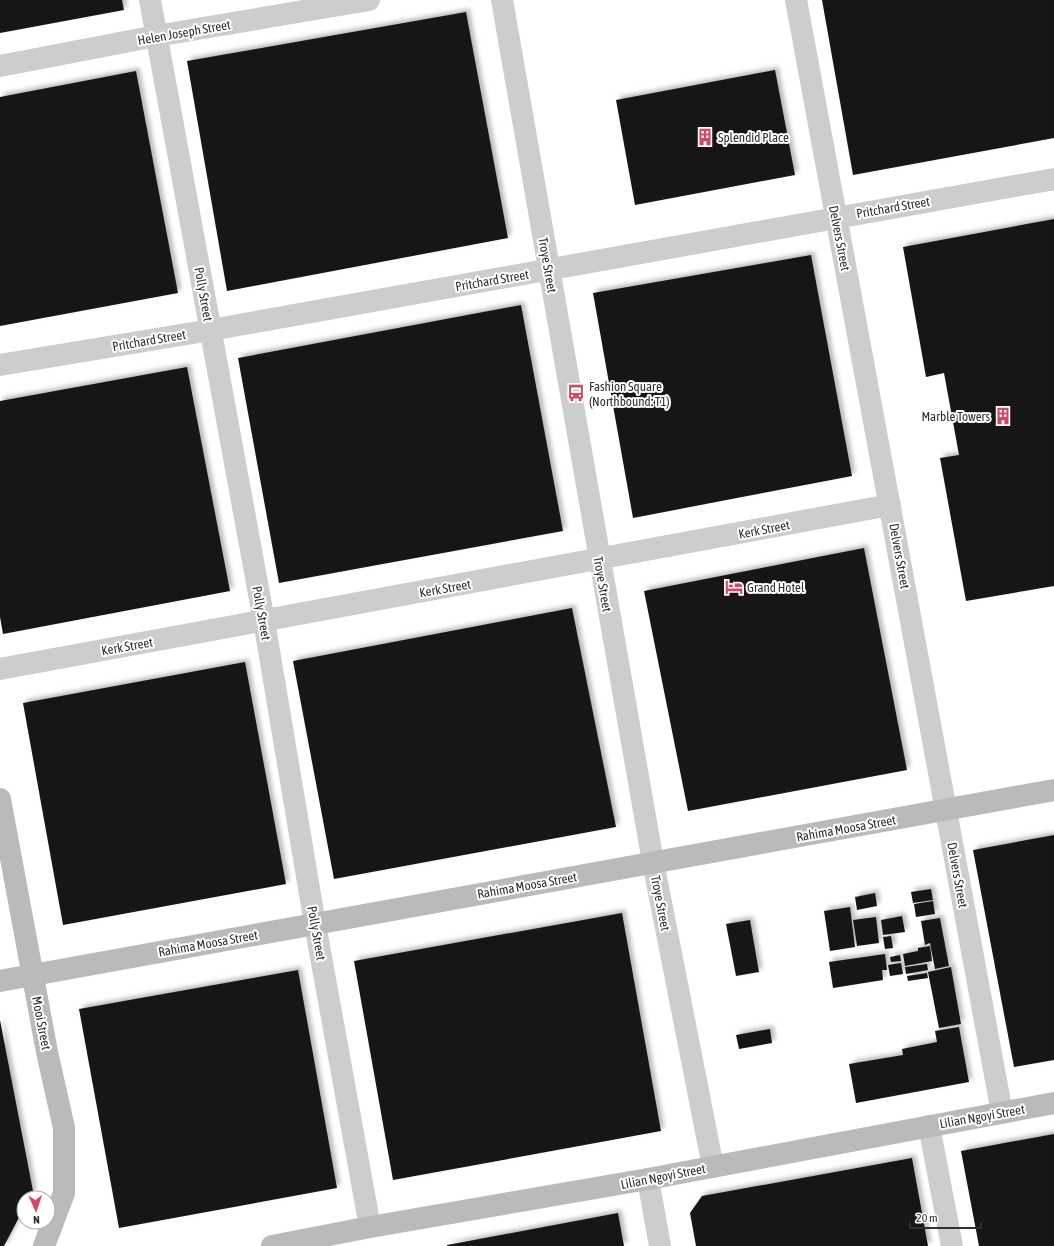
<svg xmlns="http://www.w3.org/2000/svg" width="1054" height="1246" font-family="'Asap Condensed',sans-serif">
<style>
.building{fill:#171717;filter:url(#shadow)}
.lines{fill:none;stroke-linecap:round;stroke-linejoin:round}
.street{stroke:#cdcdcd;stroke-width:22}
.secondary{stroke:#bababa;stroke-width:22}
.labels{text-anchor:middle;stroke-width:4;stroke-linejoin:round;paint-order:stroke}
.street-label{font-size:13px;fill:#303030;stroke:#fff}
.poi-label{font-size:13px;fill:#303030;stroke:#fff;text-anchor:start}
</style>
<defs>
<filter id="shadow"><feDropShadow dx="3.5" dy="-3.5" stdDeviation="2" flood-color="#0004"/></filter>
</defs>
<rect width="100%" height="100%" fill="#fff"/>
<path class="building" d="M0 0H122L124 10 0 33Z
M822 0H1054V138L853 175Z
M466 12 508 238 227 291 187 61Z
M775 70 795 175 635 205 616 100Z
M136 71 178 293 0 326V97Z
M1054 219V586L966 601 940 458 959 455 944 373 926 377 903 247Z
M811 255 852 476 633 518 593 293Z
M521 305 563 531 279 583 238 358Z
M187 367 230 591 3 634 0 617V401Z
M864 548 907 770 688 811 644 591Z
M572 608 616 827 334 879 293 661Z
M245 662 286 884 63 925 23 703Z
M1054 835V1060L1014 1067 973 850Z
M931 889 933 900 913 903 911 892Z
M875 893 877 906 857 910 855 897Z
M933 901 935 914 916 917 914 904Z
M850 907 855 947 830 951 824 911Z
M622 913 661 1131 393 1180 354 961Z
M902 916 905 932 883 935 881 920Z
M876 917 879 943 857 946 853 920Z
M940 918 949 966 935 969 930 943 925 945 921 921Z
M750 920 759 972 736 976 726 924Z
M891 936 893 948 885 949 883 937Z
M930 946 932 961 905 966 903 954 918 951V948Z
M885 954 887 970H882L883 980 833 988 829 962Z
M900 955 901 961 891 962 890 957Z
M901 963 903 974 890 976 888 965Z
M927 964 928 970 906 974 905 967Z
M951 967 961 1024 939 1028 928 972Z
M298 970 337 1188 119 1228 79 1009Z
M927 973 928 978 908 981 907 976Z
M0 1020 33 1191 29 1198H24V1208L4 1246H0Z
M959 1027 969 1082 856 1103 849 1064 903 1055 902 1049 937 1042 935 1031Z
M770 1029 772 1043 739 1049 736 1035Z
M1054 1134V1246H979L961 1151Z
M912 1158 928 1246H696L690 1213 702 1196Z
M618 1213 624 1246H447V1245Z"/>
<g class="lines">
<path class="street" d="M150 0 264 621 315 924 370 1227
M502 0 653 862 713 1167
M796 0 1002 1113
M0 66 156 36 369 0
M0 365 211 330 1054 179
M0 669 890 505
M929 1126 952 1246
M648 1179 660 1246"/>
<path class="secondary" d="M0 799 47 1052 64 1128V1193L44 1246
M0 981 1054 790
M272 1246 370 1227 648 1179 1054 1103"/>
</g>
<defs>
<g id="building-bare" transform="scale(1.38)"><path d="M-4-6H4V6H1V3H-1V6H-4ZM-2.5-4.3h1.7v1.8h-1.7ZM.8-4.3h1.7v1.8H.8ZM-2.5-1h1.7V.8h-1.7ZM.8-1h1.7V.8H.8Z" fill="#d2486d" stroke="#fff" stroke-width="2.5" paint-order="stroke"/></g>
<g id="bus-bare" transform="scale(1.38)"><path d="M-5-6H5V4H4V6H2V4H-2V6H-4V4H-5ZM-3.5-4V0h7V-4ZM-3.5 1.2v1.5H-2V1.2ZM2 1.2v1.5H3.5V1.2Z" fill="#d2486d" stroke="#fff" stroke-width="2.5" paint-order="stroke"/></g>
<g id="hotel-bare" transform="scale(1.38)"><path d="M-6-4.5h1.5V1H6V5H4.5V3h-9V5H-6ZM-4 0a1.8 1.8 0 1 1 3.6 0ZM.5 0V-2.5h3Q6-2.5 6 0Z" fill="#d2486d" stroke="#fff" stroke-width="2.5" paint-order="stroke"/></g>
</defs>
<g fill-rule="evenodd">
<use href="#building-bare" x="705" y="137"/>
<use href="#bus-bare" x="576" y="393"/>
<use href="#building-bare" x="1003" y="416"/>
<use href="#hotel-bare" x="734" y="587"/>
</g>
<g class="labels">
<g class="street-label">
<text transform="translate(184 32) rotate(-10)" y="5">Helen Joseph Street</text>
<text transform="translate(893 207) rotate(-10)" y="5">Pritchard Street</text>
<text transform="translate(840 238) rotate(79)" y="5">Delvers Street</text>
<text transform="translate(548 265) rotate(80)" y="5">Troye Street</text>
<text transform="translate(492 280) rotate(-10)" y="5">Pritchard Street</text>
<text transform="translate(204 294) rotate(80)" y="5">Polly Street</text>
<text transform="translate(149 340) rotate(-10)" y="5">Pritchard Street</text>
<text transform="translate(764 529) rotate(-11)" y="5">Kerk Street</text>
<text transform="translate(900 556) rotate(80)" y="5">Delvers Street</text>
<text transform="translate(603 584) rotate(80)" y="5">Troye Street</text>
<text transform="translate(445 588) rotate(-10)" y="5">Kerk Street</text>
<text transform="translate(262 613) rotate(80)" y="5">Polly Street</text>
<text transform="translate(127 646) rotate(-10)" y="5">Kerk Street</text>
<text transform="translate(846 828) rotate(-10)" y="5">Rahima Moosa Street</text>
<text transform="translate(958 875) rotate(80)" y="5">Delvers Street</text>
<text transform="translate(527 885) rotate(-10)" y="5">Rahima Moosa Street</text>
<text transform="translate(661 903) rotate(79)" y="5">Troye Street</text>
<text transform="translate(317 933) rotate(80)" y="5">Polly Street</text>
<text transform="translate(208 943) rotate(-10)" y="5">Rahima Moosa Street</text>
<text transform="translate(42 1023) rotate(79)" y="5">Mooi Street</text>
<text transform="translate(982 1116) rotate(-10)" y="5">Lilian Ngoyi Street</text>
<text transform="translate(663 1176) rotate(-11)" y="5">Lilian Ngoyi Street</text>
</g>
<g class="poi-label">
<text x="718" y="142">Splendid Place</text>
<text x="589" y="391">Fashion Square<tspan x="589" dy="15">(Northbound: T1)</tspan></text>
<text x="990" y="421" text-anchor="end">Marble Towers</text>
<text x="747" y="592">Grand Hotel</text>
</g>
</g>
<g transform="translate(36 1210) rotate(177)"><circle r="19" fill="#ffffff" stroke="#acacac"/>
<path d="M0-3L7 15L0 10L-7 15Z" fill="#d2486d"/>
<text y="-6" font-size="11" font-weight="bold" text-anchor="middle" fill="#303030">N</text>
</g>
<path d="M910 1222v6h71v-6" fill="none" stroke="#303030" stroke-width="2"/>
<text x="916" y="1222" font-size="12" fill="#303030" stroke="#ffffff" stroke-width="3" paint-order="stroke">20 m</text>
</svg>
